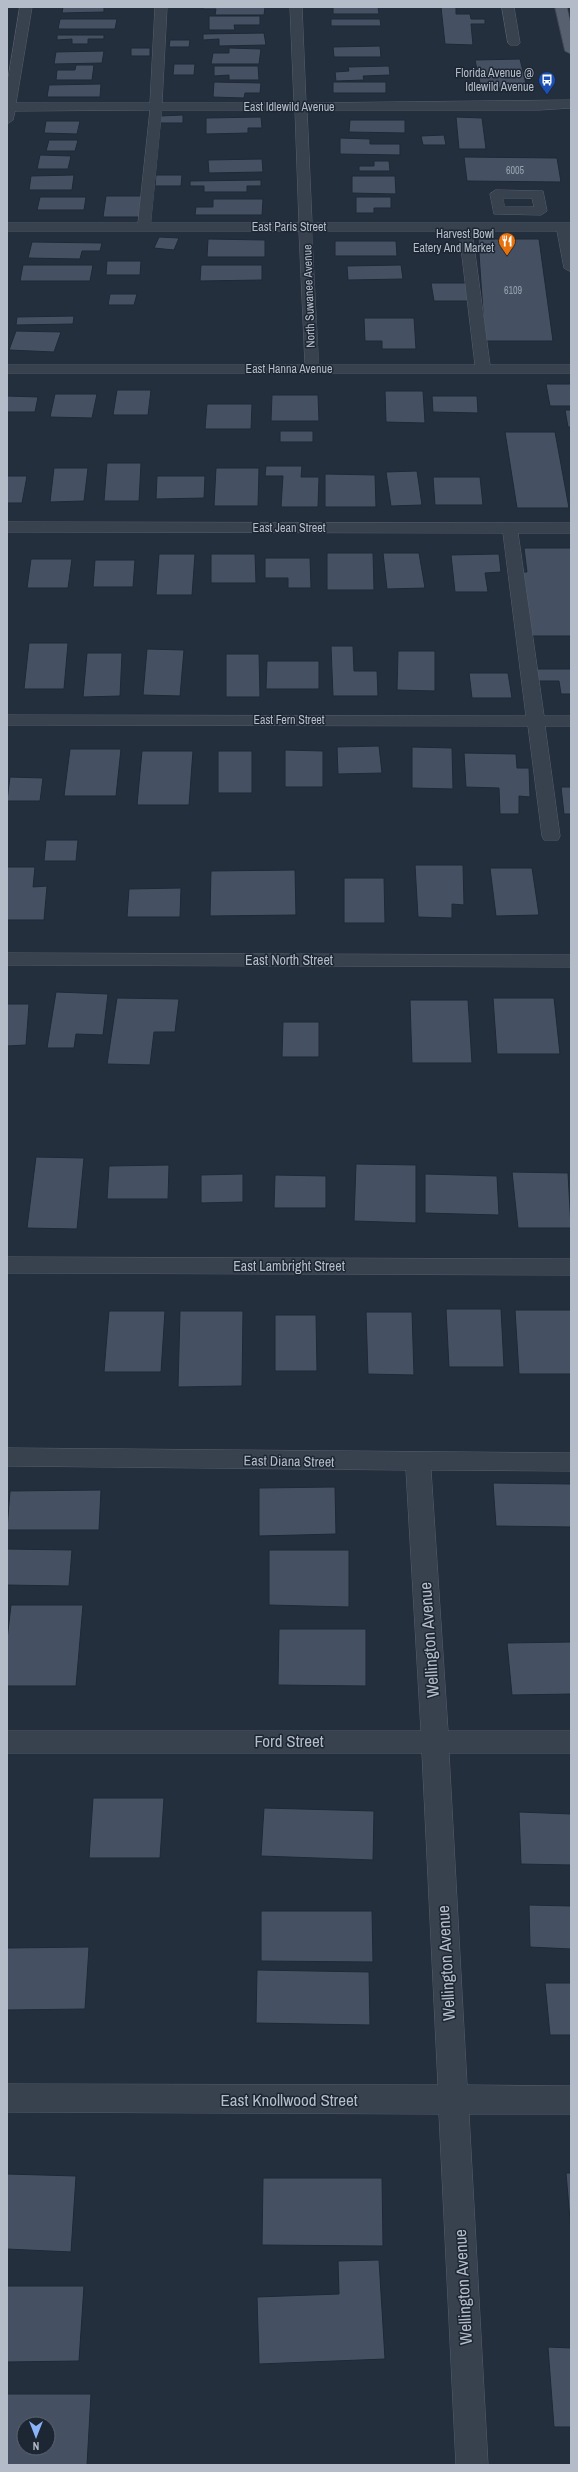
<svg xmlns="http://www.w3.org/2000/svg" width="578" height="2472" font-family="'Archivo Narrow',sans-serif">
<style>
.building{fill:#455162;stroke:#1f2835;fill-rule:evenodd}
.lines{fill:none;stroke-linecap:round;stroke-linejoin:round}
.minor-casing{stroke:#565f6c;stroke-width:1}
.major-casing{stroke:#414a57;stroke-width:1}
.minor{fill:#38414e;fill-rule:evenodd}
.major{fill:#56606e;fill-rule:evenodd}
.labels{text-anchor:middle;stroke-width:3;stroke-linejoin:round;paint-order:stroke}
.far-number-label{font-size:10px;fill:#98a1af}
.far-poi-label{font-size:12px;fill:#b4bcc9;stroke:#1d2633;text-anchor:end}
.far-street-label{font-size:12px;fill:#b4bcc9;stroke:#1d2633}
.street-label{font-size:14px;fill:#b4bcc9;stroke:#1d2633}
.near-street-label{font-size:17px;fill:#b4bcc9;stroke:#1d2633}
</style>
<rect width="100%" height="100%" fill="#242f3e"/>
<path class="building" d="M63 7H104V12L62 13Z
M203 7H265L264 15H215L216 9H203Z
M333 7H378L379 14H333Z
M441 7H456V14H470L471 19H485V24H471L473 45 445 44Z
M209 16H260V25H234L235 30H209Z
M60 19H117L115 29H58Z
M331 19H380L381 26H331Z
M264 33 266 45 219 46V39L203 40V34Z
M57 35H104V39H88V44H72V39L57 40Z
M170 40H190L189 47H169Z
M380 46 381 57H334L333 47Z
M131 48H150V56H131Z
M229 48 261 49 259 64H211L213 53H229Z
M104 51 102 63 54 64 56 52Z
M520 59 527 88H481L475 60Z
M174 64H195L194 75H173Z
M76 65H94L92 80H56L57 70H75Z
M214 66H258L259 80H229V75L214 76Z
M389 66 390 75 363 76 364 80 336 81 335 72 349 71 348 67Z
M214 82 261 83 260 93H245L244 98 213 97Z
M333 82H386V93H333Z
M101 84 100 97H47L49 85Z
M183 115V123H160V116Z
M261 117 262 128H248V133L206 134V118Z
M456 117 482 118 486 149H459Z
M350 120H405V133L349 132Z
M46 121H80L77 134 44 133Z
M444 135 446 145H423L421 136Z
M340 138 370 139V144H400V155L340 154Z
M49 140H78L75 151H46Z
M40 155 71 156 68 169H37Z
M464 157 557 158 561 182 467 181Z
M262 159 263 172 209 173 208 160Z
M374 161H389L390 171H359V166H374Z
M74 175 72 190H29L31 176Z
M156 175H182L181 186H155Z
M352 176H395L396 194 352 193Z
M261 180V186H247V192H204V186H190V181Z
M106 196H143L141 217H103Z
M40 197H86L84 210H37Z
M356 197H391V208H374V213H356Z
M213 199H263L262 215H195L196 207H213Z
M159 237 179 238 174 250 154 248Z
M208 239 265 240V257H207Z
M478 239H539L553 341H485Z
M335 241H396L397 256H335Z
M32 242 102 243 100 251H82L80 259 28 258Z
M107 261H141L140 275H106Z
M23 265H93L90 281H20Z
M201 265H262V280L200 281Z
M401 265 403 279 348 280 347 266Z
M431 283H466L469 301H434Z
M110 294H137L134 305H108Z
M74 316 73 324 16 325 17 317Z
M364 318H414L416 349H382V341H365Z
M16 331 61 332 54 352 9 350Z
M546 384H571V406H550Z
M117 390H151L148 415H113Z
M385 391H423L425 423 386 422Z
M55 394H97L92 418 50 417Z
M272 395H318L319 421H271Z
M7 396 38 397 35 412H7Z
M432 396H477L478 413 433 412Z
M207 404H252L251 429H205Z
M565 410H571V427H568Z
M280 431H313V442H280Z
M505 432H555L569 508H517Z
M107 463H141L139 501H104Z
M266 466H302L301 477H319L318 507H281L283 476H265Z
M54 468H88L84 501 50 502Z
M216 468H259L258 506H214Z
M417 471 422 505 391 506 386 472Z
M325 474 375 475 376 507H325Z
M7 476H27L22 503H7Z
M157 476H205L204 498 156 499Z
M433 477H480L483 505H435Z
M524 548H571V636H530L520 572H527Z
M327 553H373L374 590H327Z
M383 553H419L425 588 387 589Z
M159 554H195L192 595H156Z
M211 554H255L256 583H211Z
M499 554 501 572 485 573 488 592H455L451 555Z
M265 558H310L311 588H288V578H265Z
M31 559H72L68 588H27Z
M95 560H135L133 587H93Z
M29 643H68L64 689H24Z
M331 646H353L354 671H377L378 696H333Z
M147 649 184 650 180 696 143 695Z
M398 651H435V691L397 690Z
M87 653H122L120 696 83 697Z
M226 654H259L260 697H226Z
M267 661H319V689H266Z
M536 669H571V694H561L559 681H538Z
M469 673H508L512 698H472Z
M379 746 382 773 338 774 337 747Z
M412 747 452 748 453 789 412 788Z
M70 749H121L116 796H64Z
M285 750 323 751V787H285Z
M142 751H193L189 805H137Z
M218 751H252V793H218Z
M464 753 516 754 517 768H529L530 797 519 796V814H500L499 788 466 787Z
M10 777 43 778 40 801H7Z
M561 787H571V814H564Z
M46 840H78L76 861H44Z
M415 865H463L464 905 452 904V918L418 917Z
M7 867H35L33 887 47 886 44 920H7Z
M490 868H532L539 915 496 916Z
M295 870 296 915 210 916 211 871Z
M344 878H384L385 923H344Z
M181 888 180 917H127L129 889Z
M56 992 108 994 103 1035 76 1034 74 1048H47Z
M117 998 179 999 175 1032H154L150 1065 107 1064Z
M493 998H554L560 1054H497Z
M410 1000H468L472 1063H412Z
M7 1004H29L26 1045 7 1046Z
M283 1022H319V1057H282Z
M36 1157 84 1158 77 1229 27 1228Z
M356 1164 416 1165V1223L354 1221Z
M169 1165 168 1199H107L109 1166Z
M512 1172 568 1173 571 1228H518Z
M243 1174V1202L201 1203V1175Z
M425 1174 497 1176 499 1215 425 1213Z
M275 1175 326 1176V1208H274Z
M446 1309H501L504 1367H449Z
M515 1310H571V1374H519Z
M109 1311H165L161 1372H104Z
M180 1311H243L242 1386 178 1387Z
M366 1312H412L414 1375 368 1374Z
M275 1315H316L317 1371H275Z
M493 1483 571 1484V1527L496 1526Z
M335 1487 336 1534 259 1536V1488Z
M101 1490 99 1530H7L10 1491Z
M7 1549 72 1550 69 1586 7 1585Z
M269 1550H349V1607L269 1605Z
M11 1605H83L76 1686H7V1640Z
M279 1629H366V1686L278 1685Z
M571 1642V1694L512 1695 507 1643Z
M93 1798H164L160 1858H89Z
M264 1808 374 1811 373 1860 261 1856Z
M519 1812 571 1814V1865L521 1864Z
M529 1905 571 1906V1949L530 1947Z
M261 1911H372L373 1962 261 1961Z
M89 1947 85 2009 7 2010V1948Z
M257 1970 369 1972 370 2025 256 2023Z
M545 1983H571V2035H550Z
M566 2173H571V2231Z
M7 2174 76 2176 71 2252 7 2249Z
M263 2178H382L383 2246 262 2245Z
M379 2260 385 2359 259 2364 257 2297 339 2294 338 2261Z
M7 2286H84L79 2361 7 2362Z
M548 2347 571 2348V2427H554Z
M7 2394H91L87 2465H7ZM24 2424H48V2448H24Z"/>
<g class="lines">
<g class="minor-casing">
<path id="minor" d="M20 7H32L16 103H150L155 7H167L162 103H294L290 7H302L306 103 571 100V108L539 110H307L312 223H571V272L564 268 557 231H472L490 365H571V373H7V365H305L299 231H7V223H138L150 110 15 111 13 120 7 124V85ZM162 110H295L299 223H151ZM312 231H459L475 365H319Z
M502 7H514L520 43 518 45H510L508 43Z
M496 190 543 191 547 211 541 215 494 214 490 194ZM503 198H532L534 207H505Z
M7 522 571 523V533H518L544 716H571V726H545L560 836 558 840H544L542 836 528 726 7 725V715L526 716 503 533 7 532Z
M7 953 571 955V967L7 965Z
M7 1257 571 1259V1275L7 1273Z
M7 1448 571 1453V1471L431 1470 448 1731H571V1753H449L467 2085 571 2086V2114H469L488 2465H456L439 2114 7 2112V2084L438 2085 422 1753H7V1731H421L406 1470 7 1466Z"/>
</g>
<g class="major-casing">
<path id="major" d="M555 7H567L571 26V54L565 51Z"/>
</g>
<use href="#minor" class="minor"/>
<use href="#major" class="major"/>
</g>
<defs>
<g id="bus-pin" transform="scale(0.9)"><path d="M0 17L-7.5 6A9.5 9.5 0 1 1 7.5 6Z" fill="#1a4fb4" stroke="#1d2633"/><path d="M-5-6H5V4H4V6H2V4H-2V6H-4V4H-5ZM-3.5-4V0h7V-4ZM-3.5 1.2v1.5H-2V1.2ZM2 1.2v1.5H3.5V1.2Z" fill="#fff"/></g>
<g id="restaurant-pin" transform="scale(0.9)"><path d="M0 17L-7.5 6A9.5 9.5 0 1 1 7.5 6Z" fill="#e8710a" stroke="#1d2633"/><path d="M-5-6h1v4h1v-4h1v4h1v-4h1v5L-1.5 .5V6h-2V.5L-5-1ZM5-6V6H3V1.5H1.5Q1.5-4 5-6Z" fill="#fff"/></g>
</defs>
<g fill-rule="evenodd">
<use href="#bus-pin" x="547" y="80"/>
<use href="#restaurant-pin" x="507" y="241"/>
</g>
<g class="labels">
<g class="far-number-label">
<text x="515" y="174">6005</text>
<text x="513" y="294">6109</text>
</g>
<g class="far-poi-label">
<text x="534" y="77">Florida Avenue @<tspan x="534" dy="14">Idlewild Avenue</tspan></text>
<text x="494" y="238">Harvest Bowl<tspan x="494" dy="14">Eatery And Market</tspan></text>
</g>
<g class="far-street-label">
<text x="289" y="111">East Idlewild Avenue</text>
<text x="289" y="231">East Paris Street</text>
<text transform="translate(309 296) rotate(-92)" y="4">North Suwanee Avenue</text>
<text x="289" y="373">East Hanna Avenue</text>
<text x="289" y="532">East Jean Street</text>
<text x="289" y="724">East Fern Street</text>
</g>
<g class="street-label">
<text x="289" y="965">East North Street</text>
<text x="289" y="1271">East Lambright Street</text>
<text transform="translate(289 1461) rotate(1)" y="5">East Diana Street</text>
</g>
<g class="near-street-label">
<text transform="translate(429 1640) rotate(-94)" y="6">Wellington Avenue</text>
<text x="289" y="1747">Ford Street</text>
<text transform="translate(446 1963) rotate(-93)" y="6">Wellington Avenue</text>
<text x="289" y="2106">East Knollwood Street</text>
<text transform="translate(463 2287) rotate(-93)" y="6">Wellington Avenue</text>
</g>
</g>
<rect width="578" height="2472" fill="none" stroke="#b4bcc9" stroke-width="16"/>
<g transform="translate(36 2436) rotate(180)"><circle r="19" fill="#1d2633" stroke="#59626f"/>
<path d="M0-3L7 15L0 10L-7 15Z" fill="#8ab4f8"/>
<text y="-6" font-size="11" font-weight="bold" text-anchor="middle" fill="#b4bcc9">N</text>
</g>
</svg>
